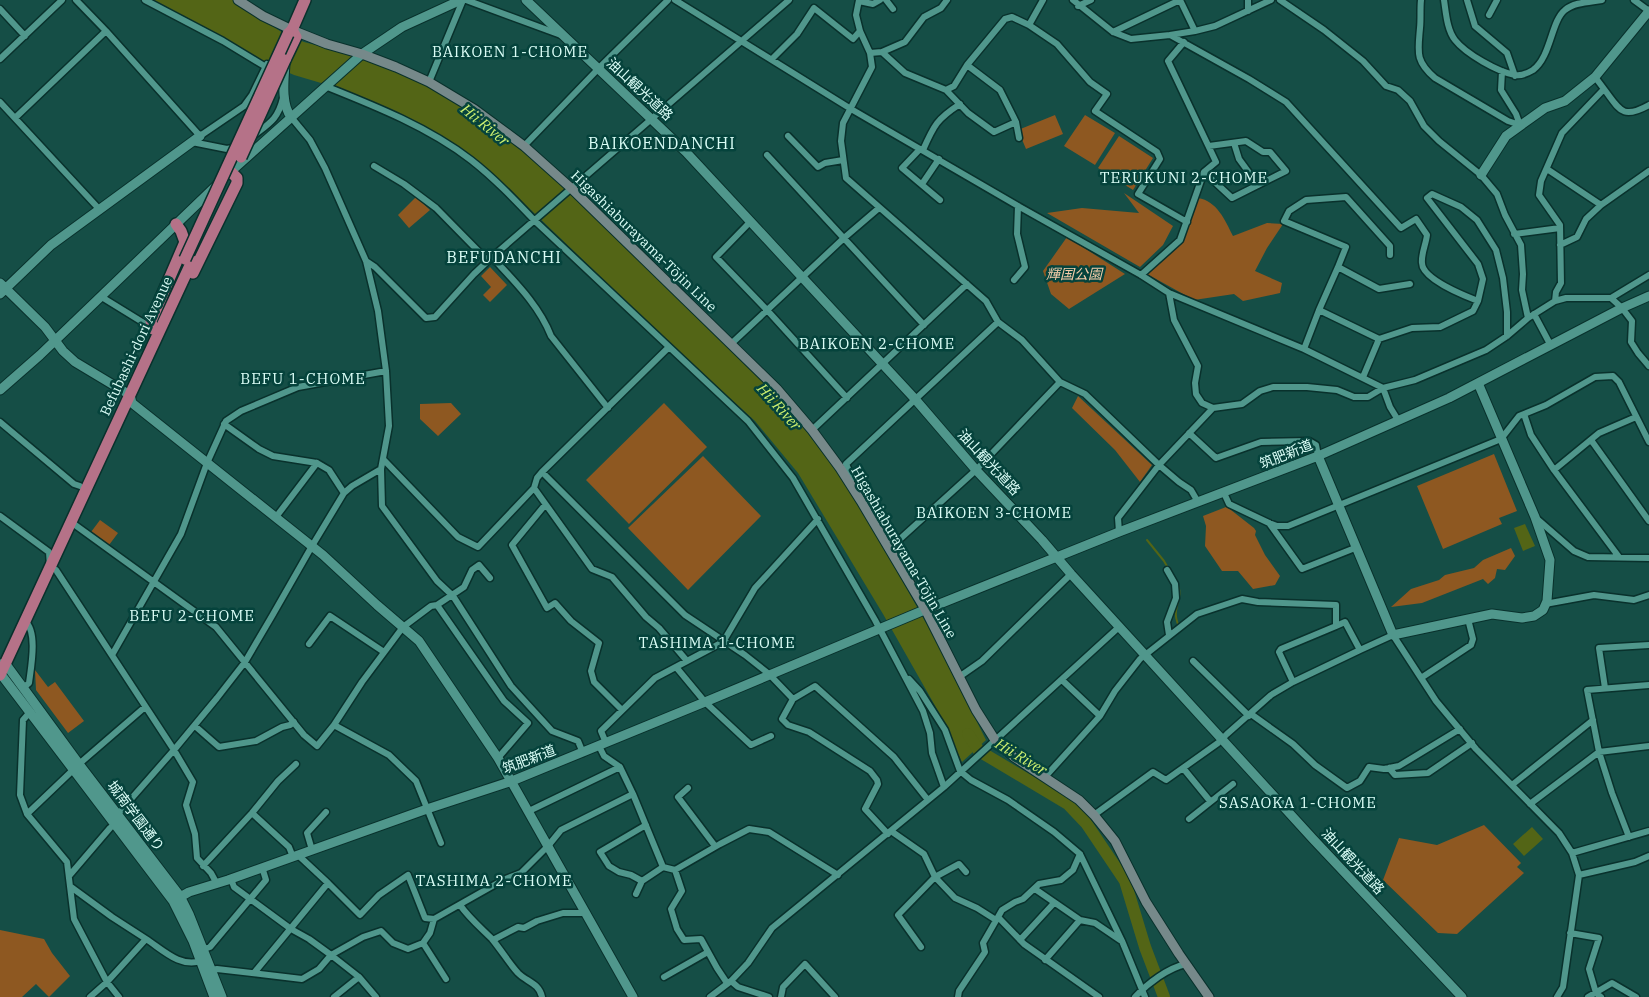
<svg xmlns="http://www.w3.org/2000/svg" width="1649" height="997" font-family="'IBM Plex Serif','Noto Sans JP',serif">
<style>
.green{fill:#8e5821}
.water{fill:#536516}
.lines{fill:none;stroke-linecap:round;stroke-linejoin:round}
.stream{stroke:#536516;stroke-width:2}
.river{stroke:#536516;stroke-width:12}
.minor-casing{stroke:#09312c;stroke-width:9}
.tertiary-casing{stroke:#09312c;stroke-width:11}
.secondary-casing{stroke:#09312c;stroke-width:11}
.trunk-casing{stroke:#09312c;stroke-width:14}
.minor{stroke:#50978c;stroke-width:6}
.tertiary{stroke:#50978c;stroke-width:9}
.secondary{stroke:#76898a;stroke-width:9}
.trunk{stroke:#b57288;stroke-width:11}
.trunk-bridge-casing{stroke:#09312c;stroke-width:14;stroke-linecap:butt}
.trunk-bridge{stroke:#b57288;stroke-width:11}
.labels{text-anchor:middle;stroke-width:5;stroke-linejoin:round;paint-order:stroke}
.street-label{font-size:14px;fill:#dafdf6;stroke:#05433c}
.park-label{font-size:14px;font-style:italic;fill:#f5cdaa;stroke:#05433c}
.neighbourhood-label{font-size:15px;letter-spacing:1px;fill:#dafdf6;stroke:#05433c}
.water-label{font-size:15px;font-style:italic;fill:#cef170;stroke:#05433c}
.quarter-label{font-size:16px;letter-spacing:1px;fill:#dafdf6;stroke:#05433c}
</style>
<rect width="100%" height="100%" fill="#154e46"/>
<path class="green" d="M1055 115 1063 134 1026 149 1018 130Z
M1085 115 1115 133 1095 165 1064 146Z
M1119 136 1153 158 1133 190 1098 168Z
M1124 193 1173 226 1163 245 1140 267 1047 213 1082 208 1139 213Z
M416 197 430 210 409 228 398 215Z
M1198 198C1217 201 1225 220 1233 236L1267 223 1283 224 1267 248 1255 271 1282 283 1280 293 1243 301 1234 294 1194 300 1147 274 1181 243Z
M1067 237 1125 274 1069 309 1051 294 1043 271Z
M490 267 507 285 490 302 483 295 491 287 481 276Z
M1078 396 1152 465 1140 482 1115 450 1072 408Z
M451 403 461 414 438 436 420 419V404Z
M664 403 707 447 629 524 586 480Z
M1494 454 1517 511 1499 518 1502 524 1443 549 1417 486Z
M703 456 761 516 688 590 628 528Z
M1226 507 1231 510 1254 528 1256 531 1255 535 1265 555 1280 576 1275 585 1253 589 1238 571H1222L1205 546 1206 526 1203 516Z
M100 520 118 533 109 545 91 532Z
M1511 548 1515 556 1505 570 1497 569 1495 578 1488 584 1483 579 1422 603 1391 607 1411 589 1439 580 1445 575 1474 568 1483 560Z
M35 670 48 687 55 682 84 721 68 733 36 690Z
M1484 825 1521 863 1517 867 1524 873 1457 934 1438 933 1383 880 1399 838 1437 845Z
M0 930 44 939 52 953 70 976 49 997 36 984 22 997H0Z"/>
<path class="water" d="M151 0H234L280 31 304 42 369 59 430 86 477 115 525 153 559 182 610 233 746 364 790 410 841 477 873 529 939 646 986 740 962 762 938 711 883 614 798 473 755 421 675 348 533 212 490 171 455 146 360 98 321 83 294 75 260 60 222 36Z
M1525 524 1535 546 1523 551 1514 528Z
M1532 827 1543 839 1524 856 1513 844Z"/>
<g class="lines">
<path class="stream" d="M1147 540 1164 561 1168 568
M1178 586C1182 595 1177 601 1176 611 1175 616 1177 622 1179 627"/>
<path class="river" d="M968 734 979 751 1068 804 1086 823 1125 881 1145 947 1164 997"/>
<g class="minor-casing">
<path id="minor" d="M76 0 106 31 200 136 244 106 252 95 267 64
M145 0 223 41 266 67
M466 0 561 35
M675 0 851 109 1018 206 1141 275 1169 293 1304 349 1383 388 1390 407 1398 420
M859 0 856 15 860 31 870 53 872 67 843 123 841 141 846 178 986 301 998 322 1022 340 1060 382 1085 394 1159 465 1179 482 1191 490 1198 502
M886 0 893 9
M1073 0 1113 32 1131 39 1170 35 1249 79 1286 102 1401 228 1416 219 1427 235C1426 244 1421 254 1422 263 1422 279 1465 296 1478 301L1483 279 1478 264 1427 198 1432 194 1461 207 1477 220 1496 250 1503 278 1507 312V336
M1180 0 1195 31
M1248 0V11
M1421 0C1420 9 1421 19 1420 28 1418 52 1415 61 1435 78L1508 121 1520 125
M1444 0C1446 13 1447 30 1455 40 1466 54 1498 72 1515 75 1520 76 1528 73 1533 70 1551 57 1551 21 1565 10 1574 2 1591 2 1602 0
M1467 0 1475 26 1507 53 1515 76
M1634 0 1649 11
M859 1 873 4 880 0
M1078 4V6L1091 0
M0 9 25 36
M1489 15 1497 0
M1029 25 1057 44 1090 82 1107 94 1095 111 1157 152 1160 159 1138 194 1187 222
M1113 32 1180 0
M1170 35 1195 31 1215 26 1271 0
M882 52 905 42 924 17 941 8 947 0
M870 53 882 52 905 73 946 90 954 86 967 65
M0 59 62 0
M772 59 797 34 814 8 853 39 860 31
M1502 71 1501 90 1516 114 1520 125
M429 82 463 0
M325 86C375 106 428 127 471 160 494 178 514 199 534 220L748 421 793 478 875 620 923 711 930 733 932 753 944 787
M1604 89C1620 110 1622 120 1649 105
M946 90 968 113 994 132 1016 122
M0 102 100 210
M291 117 310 140 325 168 366 261 378 311 386 371
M15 118 106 31
M253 136C270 123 278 119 283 98
M788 136 818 167 825 163 843 160
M1019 138 1016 122 1000 90 967 65 1005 19 1012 17 1029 25 1043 0
M192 142 227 149 237 147
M1234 143 1239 159 1258 185
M524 146 599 68 668 0
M920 149 902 168 940 200
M923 150C934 125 937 119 960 104
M767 155 924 325
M374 166 404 184 436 208 488 261
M1547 169 1601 205
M1204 172 1232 198 1286 171 1270 152H1263L1246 141 1209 146
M922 184 939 159
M751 221 716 257 767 310 847 398
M1514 234 1560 228
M1560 245 1577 237 1586 219 1601 205 1649 171
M492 257C514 281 539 305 551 336L608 408
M366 261 375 267 426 318 435 317 474 274 492 257 789 0
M1338 267 1346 247 1284 221 1289 211 1306 200 1346 197 1390 246V255
M1141 275 1180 240 1204 172 1216 162 1168 61 1184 42
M1014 280 1025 267 1017 234 1018 206
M1169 293 1174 320 1198 366 1195 383 1196 394 1202 403 1213 408
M100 296 152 328
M1611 298 1649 275
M1555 301 1556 292 1561 283 1560 225 1539 195 1541 181 1562 133 1604 89 1595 77
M1319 310 1338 267 1379 289 1410 284
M1534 314 1550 344
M1528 318 1555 301 1566 298H1611L1622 308 1632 321 1631 342 1638 353 1649 366
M731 344 844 238 879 208
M669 347 542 472 537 478 534 488 592 569 612 577 646 617 659 628 687 661
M1304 349 1319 310 1379 339 1412 328 1440 327 1473 311 1478 301
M1363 377 1379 339
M1524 414 1531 435 1554 470 1619 557
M0 422 74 484 80 486
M224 424 259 449 273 456 317 463 329 470 344 493
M812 430 967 284
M1189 433 1216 458 1261 442 1309 441 1316 445 1318 456
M1591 440 1649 521
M383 459 458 537 478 547 534 488
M1554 470 1599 433 1636 417
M542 472 685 615 745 655 769 674 793 699 815 686 894 757 928 800
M849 483 852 478 846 464 998 322
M1224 493 1229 504 1269 523 1277 526H1288L1501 439 1519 416 1546 405 1595 377 1613 376 1619 382 1649 442
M545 505 512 545 547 608 555 603 571 621 599 643 591 671 594 682 622 710
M0 516 49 552 50 567 56 570 174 750 193 782 186 805 195 834 197 858 211 873 217 884
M276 517 317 463
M1536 518 1574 551 1588 557 1649 558
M71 522 216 627 304 735 317 746 334 725 362 682 403 627 431 606 437 605 504 701 528 723 498 758
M1269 523 1302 569 1355 548
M1119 532 1118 518 1159 465 1213 408 1242 404 1260 391 1273 387H1307L1337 390 1354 397H1368L1383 388 1415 380 1486 350 1507 336 1528 318 1522 290 1523 274 1521 245 1505 215 1497 194 1481 175 1439 141 1424 126 1410 101 1398 90 1386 86 1363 61 1324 30 1280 0
M889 549 976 470 1060 382
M1167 570 1175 584 1176 598 1167 622 1169 635
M1545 604 1594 595 1634 600 1649 595
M437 605 464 587 472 570 479 565 490 578
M309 644 330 616 384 652
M112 655 181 534 207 463 226 421 241 411 298 387 386 371 389 426 381 469 382 506 437 581 453 596 511 686 552 731 578 741 583 753
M1193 661 1249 716
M676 667 705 702 751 745 771 736
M959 677 982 661 1071 574
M1421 678 1471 645 1473 639 1468 619
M909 679 920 691 945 730 960 771 971 780 1008 800 1054 832 1080 854 1122 941 1145 997
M1062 680 1100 716
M1293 682 1279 652 1281 649 1336 626
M23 688 29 683C31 667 38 632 25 621
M1605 688 1599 648 1649 645
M793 699 782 719 788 725 809 732 870 771 877 780 878 784 865 809 888 834
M30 712 23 720 20 795 27 814 67 862 74 919 107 982 119 997
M1251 714 1293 744 1315 765 1347 788 1360 781 1369 767 1384 769 1399 766 1460 729
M334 725 389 755 416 781 441 843
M195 726 219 747 256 741 282 727 290 725 294 722
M606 743 601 731 655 678 723 642 755 588 818 519
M599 746 604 756 620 767 633 794 663 867 675 870 720 844 749 829 769 832 838 875
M79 764 145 707
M1183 768 1210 801
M1389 768 1395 775 1428 773 1472 743
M1045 777 1100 716 1115 691 1140 659 1197 614 1242 599 1258 602 1336 605V626L1345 622 1360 650 1393 635 1436 701 1476 749 1559 833 1572 853 1579 875
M1512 785 1593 720
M688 788 678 797 715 846
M1530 804 1599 752 1649 746
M529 811 620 767
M252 813 289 847 293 857
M27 814 73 770
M117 815 174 750 217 698 245 662 272 616 312 546 344 493 352 486 381 469
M1094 815 1153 772 1166 780 1218 743 1227 734 1271 695 1293 682 1360 650
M1189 819 1233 784
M646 825 600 852 609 866 619 872 631 875 642 881 663 867
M891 831 924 854 935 877 955 898 977 908 996 920
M1629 837 1612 793 1599 752 1587 690 1649 685
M312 850 307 833 326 812
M1572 853 1649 831
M298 855 328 883
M203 866 252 813 278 781 296 764
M675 870 682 891 671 909 677 929 684 940 701 939 717 968 727 983
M69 876 110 828 115 824
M231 879 234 887 291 929 309 939 331 955 359 977 376 997
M71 887 112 917 146 939
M1035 889 1080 920 1095 923 1120 940
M636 894 642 881
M460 905C469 918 481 928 492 939 501 950 509 963 518 973 527 982 539 983 542 997
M998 917 1002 910 1015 902 1023 899 1039 884 1061 880 1073 870 1080 854
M1570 933 1599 938 1589 969 1596 993 1601 997
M493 940 518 927 524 928 537 921 563 913H585
M1020 940 1054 903
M423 943 430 933 434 919 503 880 521 873 548 846 561 830 633 794
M921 947 898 915 935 877 959 864 966 872
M204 949 210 947 266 880 262 867
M1045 960 1080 920
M212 970 217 969 302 979 319 969 331 955 363 937 381 931 393 943 408 949 423 943 446 979
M254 973 328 883 360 915 379 895 408 875 425 918 434 919
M664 977 708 952
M731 981 738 987 769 997
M90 997 107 982 146 939C163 950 180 968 201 961
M334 997 359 977
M710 997 731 981 748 963 772 928 944 787 1119 627
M781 997 783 987 805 964 835 997
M958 997 959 991 985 952 983 943 998 917 1024 944 1099 997
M1135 997C1148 983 1168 968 1186 964
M1557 997 1563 987 1579 875 1635 862 1649 856
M1588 997 1612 983 1636 997"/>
</g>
<g class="tertiary-casing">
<path id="tertiary" d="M526 0 686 152 915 399 976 470 1042 540 1071 574 1313 839 1462 997
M285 64C284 80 281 104 291 117
M227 175 362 54 402 27 461 0
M1481 175 1506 136 1545 108 1565 101 1595 77 1649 11
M0 283 45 327 63 351 75 362 130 395 132 403 323 555 377 605 419 641 498 758 633 997
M0 294 51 245 200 136
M0 390 40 355 218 184
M1318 456 1393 635 1492 614 1522 618 1534 616 1543 610 1547 601 1550 560 1535 517 1478 383
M1 664 5 663 79 764 180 896 189 914 222 997
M0 673 173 901 193 941 214 997
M173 901 189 892 228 880 427 809 512 781 705 702 922 611 1119 532 1318 456 1449 398 1622 308 1649 296"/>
</g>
<g class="secondary-casing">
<path id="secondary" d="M238 0 263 16 292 30 327 44 362 54 396 67 429 82 474 109 524 146 571 188 777 389 812 430 840 468 861 501 925 609 976 710 995 740 1014 757 1079 800 1094 815 1115 841 1146 902 1179 954 1209 997"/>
</g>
<g class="trunk-casing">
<path id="trunk" d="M288 34 292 30 305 0
M285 60 296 37 292 30
M193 273 237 183V178L231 172
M153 329 151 321 185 242 181 231 176 224
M0 675 192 261"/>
</g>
<use href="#minor" class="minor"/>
<use href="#tertiary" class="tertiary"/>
<use href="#secondary" class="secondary"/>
<use href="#trunk" class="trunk"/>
<g class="trunk-bridge-casing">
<path id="trunk-bridge" d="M241 157 285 60
M185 259 288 34"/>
</g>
<use href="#trunk-bridge" class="trunk-bridge"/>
</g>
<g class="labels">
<g class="street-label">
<text transform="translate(640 89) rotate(43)" y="5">油山観光道路</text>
<text transform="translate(644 241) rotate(44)" y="5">Higashiaburayama-Tōjin Line</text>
<text transform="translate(136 346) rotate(-65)" y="5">Befubashi-dori Avenue</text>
<text transform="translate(1286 454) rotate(-22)" y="5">筑肥新道</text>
<text transform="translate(989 462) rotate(47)" y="5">油山観光道路</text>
<text transform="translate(904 552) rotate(60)" y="5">Higashiaburayama-Tōjin Line</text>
<text transform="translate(529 759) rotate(-21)" y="5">筑肥新道</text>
<text transform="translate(136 816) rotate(53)" y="5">城南学園通り</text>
<text transform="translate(1353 861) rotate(47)" y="5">油山観光道路</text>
</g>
<g class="park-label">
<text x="1074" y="279">輝国公園</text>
</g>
<g class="neighbourhood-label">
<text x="510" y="57">BAIKOEN 1-CHOME</text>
<text x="1184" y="183">TERUKUNI 2-CHOME</text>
<text x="877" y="349">BAIKOEN 2-CHOME</text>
<text x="303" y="384">BEFU 1-CHOME</text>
<text x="994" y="518">BAIKOEN 3-CHOME</text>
<text x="192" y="621">BEFU 2-CHOME</text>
<text x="717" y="648">TASHIMA 1-CHOME</text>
<text x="1298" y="808">SASAOKA 1-CHOME</text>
<text x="494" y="886">TASHIMA 2-CHOME</text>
</g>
<g class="water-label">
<text transform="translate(485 125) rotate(39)" y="5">Hii River</text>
<text transform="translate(779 407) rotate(48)" y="5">Hii River</text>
<text transform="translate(1021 757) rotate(31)" y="5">Hii River</text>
</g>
<g class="quarter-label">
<text x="662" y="149">BAIKOENDANCHI</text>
<text x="504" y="263">BEFUDANCHI</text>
</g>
</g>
</svg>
